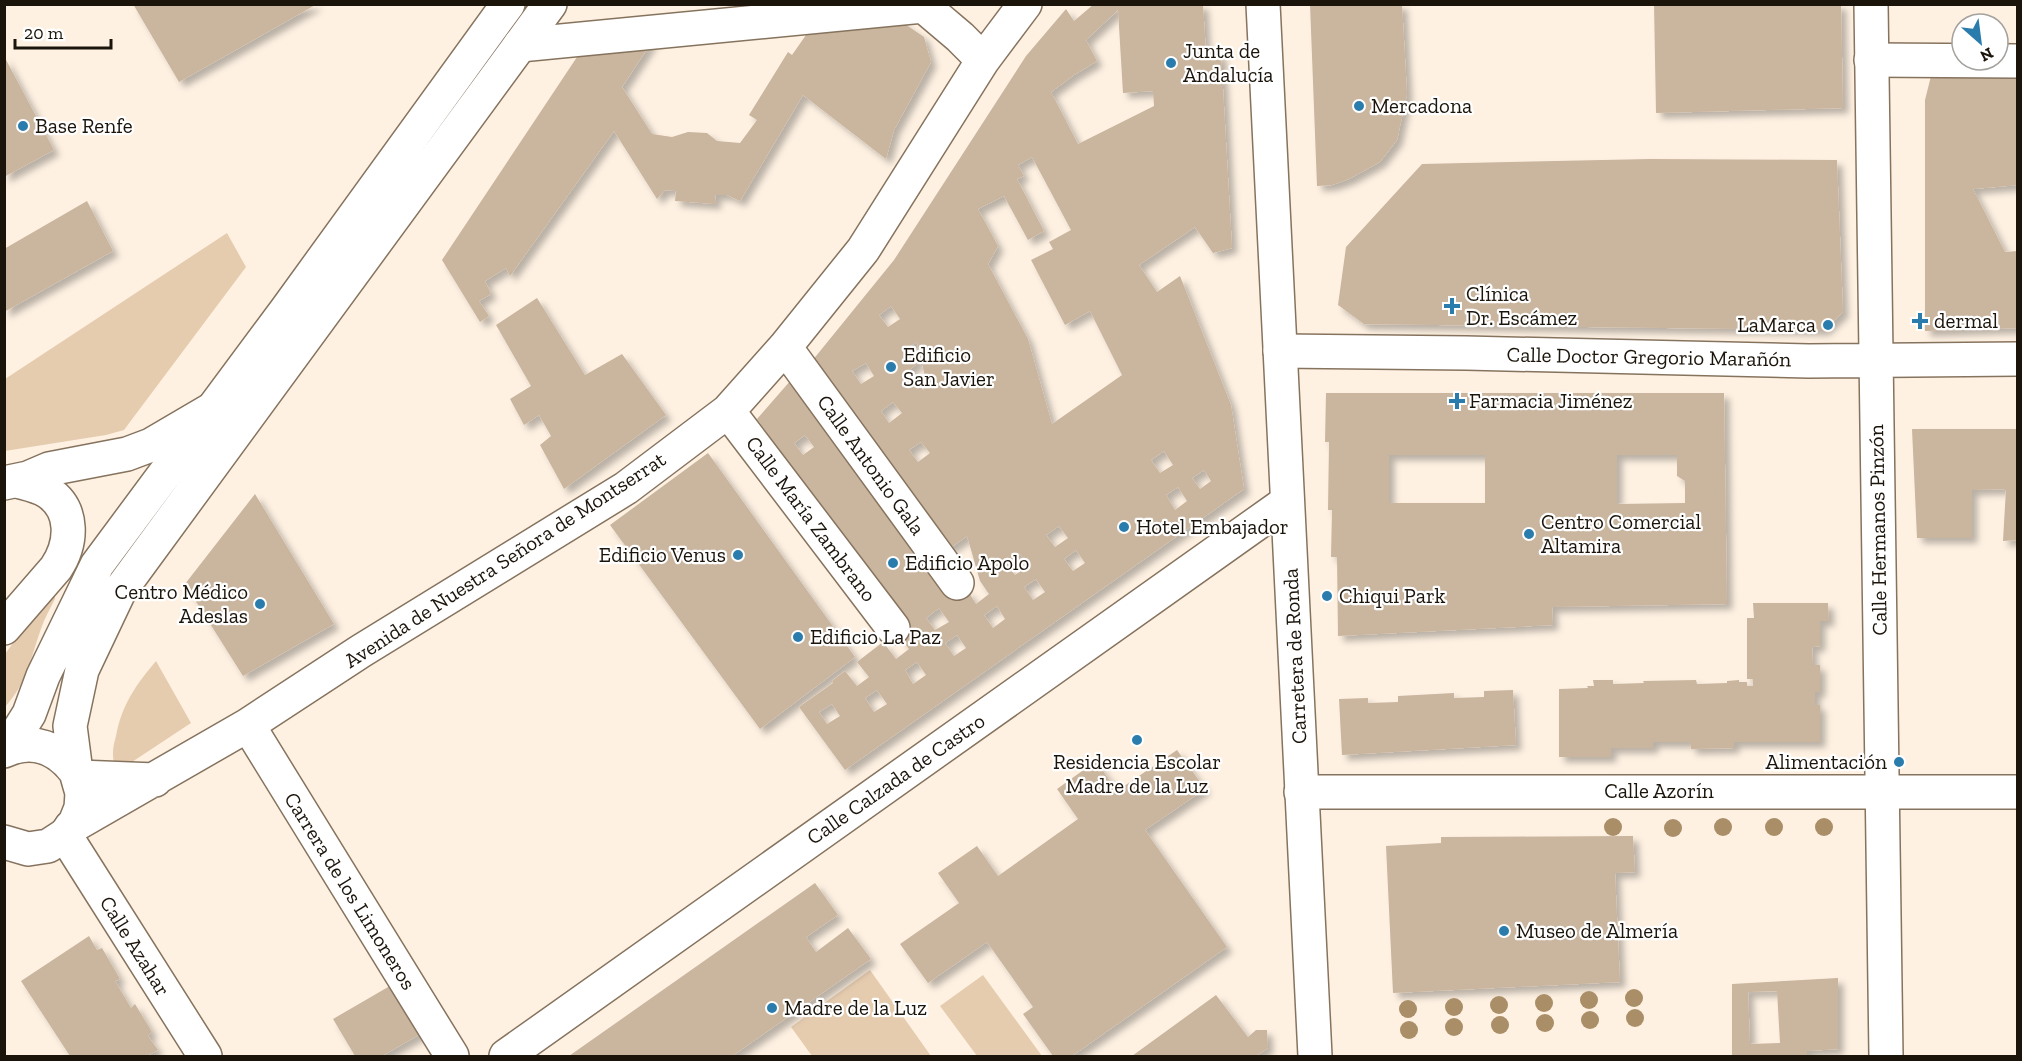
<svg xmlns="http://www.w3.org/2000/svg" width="2022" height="1061" font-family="'Zilla Slab',serif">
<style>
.green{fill:#e6ccaf}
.building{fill:#cab59e;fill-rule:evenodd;filter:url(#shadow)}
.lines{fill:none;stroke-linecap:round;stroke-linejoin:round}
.street-casing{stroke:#86735e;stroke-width:36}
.secondary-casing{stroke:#86735e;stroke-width:36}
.primary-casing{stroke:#86735e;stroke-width:36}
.street{stroke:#fff;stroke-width:33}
.secondary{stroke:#fff;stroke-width:33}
.primary{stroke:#fff;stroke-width:33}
.tree{fill:#a98e67}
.poi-dot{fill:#297cac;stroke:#fff;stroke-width:2}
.labels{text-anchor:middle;stroke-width:4.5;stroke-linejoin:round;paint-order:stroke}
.poi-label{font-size:21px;fill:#1b140b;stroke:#fff;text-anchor:start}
.street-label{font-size:21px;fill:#1b140b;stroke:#fff}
</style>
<defs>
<filter id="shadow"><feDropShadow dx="5.5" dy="5.5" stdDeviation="3" flood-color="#0004"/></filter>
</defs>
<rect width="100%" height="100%" fill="#fef1e2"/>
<path class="green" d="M227 233 246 267 124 430 106 435 5 451V379Z
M49 594 55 595V599C50 609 44 619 41 629 29 662 29 680 5 707V654Z
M156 661 191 723 132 762 122 766 114 764C112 753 113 746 116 736 122 704 136 685 156 661Z
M870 970 931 1056H812L791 1027Z
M983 975 1042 1056H977L940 1006Z"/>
<path class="building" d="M133 4H317L179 82Z
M1094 4H1203L1206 54 1221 53 1232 248 1213 253 1195 227 1139 265 1157 292 1180 276 1231 405 1244 489 845 770 799 707 833 683 832 681 845 671 857 686 869 677 857 662 883 642 896 659 909 649 900 637 909 630 757 419 791 380 951 600 967 590 976 604 989 594 980 581 967 536 946 551 812 361 894 260 1026 56 1066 9 1074 21ZM1118 10 1123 93 1153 91 1154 106 1078 144 1051 92 1074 75 1097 61 1086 40ZM1032 157 1071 230 1049 242 1053 249 1031 260 1065 325 1090 311 1122 375 1052 424 1028 339 988 264 998 246 978 209 1004 196 1028 240 1044 231 1017 179 1024 176 1018 165ZM891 306 900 319 888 327 879 315ZM917 342 927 385 923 390 909 370 920 362 910 346ZM866 363 874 376 861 384 852 371ZM893 402 902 413 889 423 881 411ZM805 435 814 447 803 455 794 443ZM921 442 930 453 918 462 909 450ZM1164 451 1173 465 1160 473 1151 460ZM1204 470 1211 481 1200 489 1192 478ZM1178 487 1187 501 1175 510 1166 495ZM1059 526 1068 538 1055 547 1046 535ZM1076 550 1085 563 1073 571 1064 559ZM1020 554 1028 566 1015 575 1006 564ZM1036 579 1045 592 1033 600 1024 587ZM997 606 1005 619 993 628 984 615ZM939 608 949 622 935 630 926 618ZM957 635 966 648 954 656 945 643ZM917 662 926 675 913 684 905 670ZM877 690 887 704 874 712 865 698ZM832 704 840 716 827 724 819 712Z
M1310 4H1402L1407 94 1397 140 1380 162 1349 179 1332 185 1317 186Z
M1654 4H1841L1843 108 1656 113Z
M899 20 924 37 931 62 894 130 886 159 803 95 740 201 727 195H715L716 204 675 201 676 191 665 190 657 199 614 131 510 276 506 268 485 281 491 294 479 301 489 316 480 322 442 260 581 51 653 40 622 87 652 134 672 137 688 132 707 133 717 141 740 143 757 120 749 115 788 52 792 55 813 25Z
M4 56 54 150 4 177Z
M1931 76 2018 77V185L1973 189 2005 252 2018 251V328L1925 331V100Z
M1650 159 1837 160 1843 312 1824 330 1364 324 1338 305 1346 247 1422 164Z
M87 201 113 251 4 312V249Z
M537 298 585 375 622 354 666 415 564 489 540 445 551 436 539 415 524 425 510 399 531 386 496 325Z
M1326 393H1724L1727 604 1552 607 1553 625 1338 636 1337 557H1331L1332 510H1328L1329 442H1325ZM1389 455H1485V503H1389ZM1617 455H1677V476L1685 481V503L1617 504Z
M1912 429H2018V540L2003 541 2006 489 1972 490V538H1917Z
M708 453 855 657 760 729 610 525Z
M255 494 334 624 243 676 185 584Z
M1753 603H1828L1829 621H1820V646L1812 647 1813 665H1820V692H1815V705H1820V742H1734V748L1691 749 1690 742H1653V748H1611V757H1559V689L1588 688 1587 686H1594L1593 680H1613V684L1644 683 1643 681 1696 680 1697 684 1727 683V681L1739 680V682H1747V686H1753V679H1747V618H1754Z
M1513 690 1516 745 1342 755 1339 699 1368 698V703L1398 702V696L1454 693V698L1484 697V691Z
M1177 750 1205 789 1145 830 1227 947 1072 1056H1053L1023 1014 1033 1007 987 942 928 983 900 944 959 903 938 873 977 846 998 876 1078 819 1057 789 1096 761 1117 791Z
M1633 836 1635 872 1615 873 1620 982 1393 993 1386 846 1441 843V837Z
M815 883 838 915 806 937 816 952 848 928 871 959 732 1056H569Z
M89 936 97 950 102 948 120 979 115 981 131 1008 135 1004 152 1032 148 1036 158 1050 147 1056H70L21 981Z
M1838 978V1049L1807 1051V1056H1732V984ZM1777 991 1780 1043 1750 1044 1748 992Z
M395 983 424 1032 382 1056H355L333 1019Z
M1216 995 1248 1037 1256 1030H1267L1268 1048 1256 1056H1132Z"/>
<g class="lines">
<g class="street-casing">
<path id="street" d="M921 4 960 37 983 60
M520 45 923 6
M1871 60 2018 61
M785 347 957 583
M728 411 893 628
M4 483 28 478 49 469 127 454 151 445 209 411
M4 628 56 568C72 544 75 510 48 492 39 486 28 484 17 481
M248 725 452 1056
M79 777 155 780
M1301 792H2018
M71 827 248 725 361 651 626 488 728 411 785 347 863 250 983 60 1025 4
M65 835 205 1056"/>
</g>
<g class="secondary-casing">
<path id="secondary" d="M1871 4 1886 1056
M1280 351 1466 353 1809 361 2018 359
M506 1056 1287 502"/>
</g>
<g class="primary-casing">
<path id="primary" d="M1263 4 1315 1056
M7 749 29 714 43 676 97 565 287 309 508 4
M4 751C33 737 58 748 76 772
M4 842 28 849 48 846 65 835 75 823 81 808 82 793 76 772 70 726 82 670 119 592 550 4"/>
</g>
<use href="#street" class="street"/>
<use href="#secondary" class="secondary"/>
<use href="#primary" class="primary"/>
</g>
<g class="tree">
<circle cx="1613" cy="827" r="9"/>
<circle cx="1723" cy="827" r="9"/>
<circle cx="1774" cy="827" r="9"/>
<circle cx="1824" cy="827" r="9"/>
<circle cx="1673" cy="828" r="9"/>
<circle cx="1634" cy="998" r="9"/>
<circle cx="1589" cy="1000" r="9"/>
<circle cx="1544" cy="1003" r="9"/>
<circle cx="1499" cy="1005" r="9"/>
<circle cx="1454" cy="1007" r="9"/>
<circle cx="1408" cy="1009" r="9"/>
<circle cx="1635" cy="1018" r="9"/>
<circle cx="1590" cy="1020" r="9"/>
<circle cx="1545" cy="1023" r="9"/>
<circle cx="1500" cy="1025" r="9"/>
<circle cx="1454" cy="1027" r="9"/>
<circle cx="1409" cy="1030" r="9"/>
</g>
<g class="poi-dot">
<circle cx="1171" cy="63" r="6"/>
<circle cx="1359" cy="106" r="6"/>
<circle cx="23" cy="126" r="6"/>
<path d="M1449 297h6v6h6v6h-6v6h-6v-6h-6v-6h6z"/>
<path d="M1917 312h6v6h6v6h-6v6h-6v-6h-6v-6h6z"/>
<circle cx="1828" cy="325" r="6"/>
<circle cx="891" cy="367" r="6"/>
<path d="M1454 392h6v6h6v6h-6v6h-6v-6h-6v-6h6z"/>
<circle cx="1124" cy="527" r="6"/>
<circle cx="1529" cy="534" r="6"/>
<circle cx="738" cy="555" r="6"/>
<circle cx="893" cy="563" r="6"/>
<circle cx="1327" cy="596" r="6"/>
<circle cx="260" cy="604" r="6"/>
<circle cx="798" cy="637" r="6"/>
<circle cx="1137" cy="740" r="6"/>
<circle cx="1899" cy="762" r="6"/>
<circle cx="1504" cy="931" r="6"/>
<circle cx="772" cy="1008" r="6"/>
</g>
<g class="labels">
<g class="poi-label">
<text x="1183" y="58">Junta de<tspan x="1183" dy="24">Andalucía</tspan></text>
<text x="1371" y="113">Mercadona</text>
<text x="35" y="133">Base Renfe</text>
<text x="1466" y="301">Clínica<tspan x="1466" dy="24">Dr. Escámez</tspan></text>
<text x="1934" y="328">dermal</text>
<text x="1816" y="332" text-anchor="end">LaMarca</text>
<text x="903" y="362">Edificio<tspan x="903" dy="24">San Javier</tspan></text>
<text x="1469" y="408">Farmacia Jiménez</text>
<text x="1541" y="529">Centro Comercial<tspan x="1541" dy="24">Altamira</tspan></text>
<text x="1136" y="534">Hotel Embajador</text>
<text x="726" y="562" text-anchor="end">Edificio Venus</text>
<text x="905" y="570">Edificio Apolo</text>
<text x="248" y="599" text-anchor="end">Centro Médico<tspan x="248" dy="24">Adeslas</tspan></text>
<text x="1339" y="603">Chiqui Park</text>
<text x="810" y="644">Edificio La Paz</text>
<text x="1137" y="769" text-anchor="middle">Residencia Escolar<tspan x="1137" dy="24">Madre de la Luz</tspan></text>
<text x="1887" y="769" text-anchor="end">Alimentación</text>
<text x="1516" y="938">Museo de Almería</text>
<text x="784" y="1015">Madre de la Luz</text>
</g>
<g class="street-label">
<text transform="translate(1649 357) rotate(1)" y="7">Calle Doctor Gregorio Marañón</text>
<text transform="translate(871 465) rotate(54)" y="7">Calle Antonio Gala</text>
<text transform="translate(811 519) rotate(53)" y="7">Calle María Zambrano</text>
<text transform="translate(1878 530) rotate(-91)" y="7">Calle Hermanos Pinzón</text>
<text transform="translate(505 560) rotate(-33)" y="7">Avenida de Nuestra Señora de Montserrat</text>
<text transform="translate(1295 656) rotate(-93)" y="7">Carretera de Ronda</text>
<text transform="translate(896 779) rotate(-35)" y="7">Calle Calzada de Castro</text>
<text x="1659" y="798">Calle Azorín</text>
<text transform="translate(350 891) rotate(58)" y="7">Carrera de los Limoneros</text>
<text transform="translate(135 946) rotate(58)" y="7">Calle Azahar</text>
</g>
</g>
<rect width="2022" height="1061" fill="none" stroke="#1b140b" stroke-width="12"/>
<g transform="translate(1980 42) rotate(152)"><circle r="28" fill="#ffffff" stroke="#a4a19d" stroke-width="1.5"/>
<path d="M0-4.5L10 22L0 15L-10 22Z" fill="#297cac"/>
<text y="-9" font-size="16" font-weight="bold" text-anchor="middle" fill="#1b140b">N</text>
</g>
<path d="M15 39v9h96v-9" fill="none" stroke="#1b140b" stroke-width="3"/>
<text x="24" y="39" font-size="18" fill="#1b140b" stroke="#ffffff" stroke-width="4.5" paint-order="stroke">20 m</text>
</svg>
